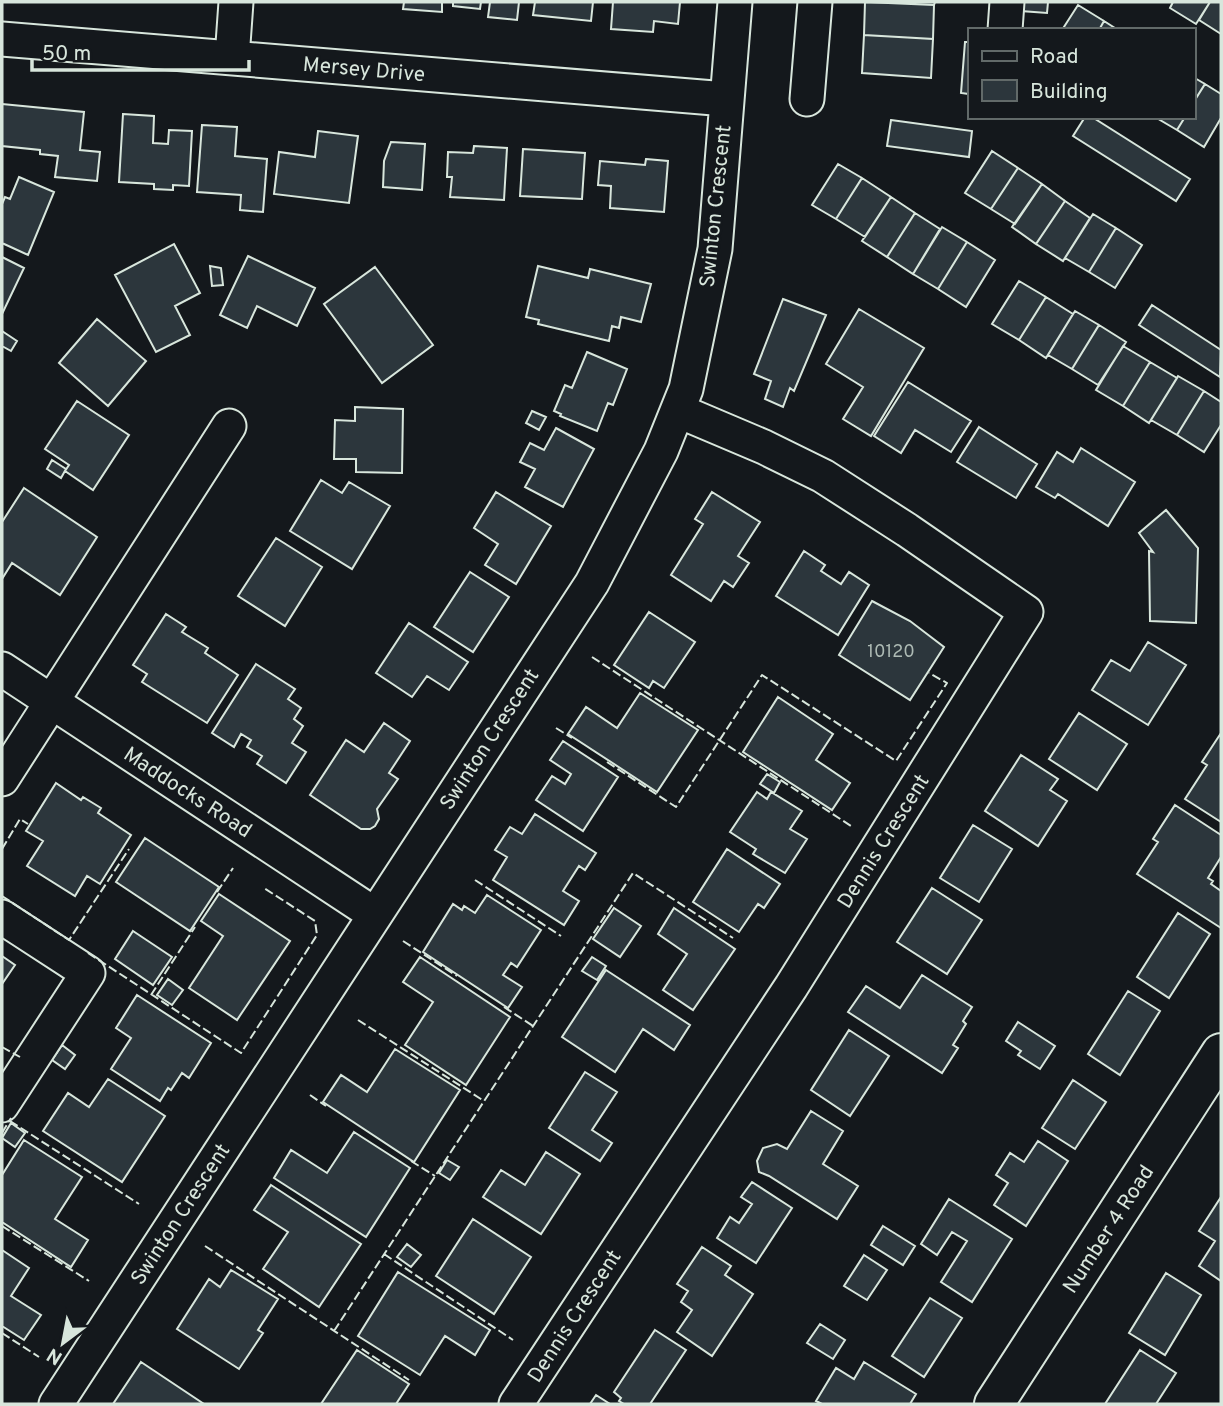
<svg xmlns="http://www.w3.org/2000/svg" width="1223" height="1406" font-family="Overpass,sans-serif">
<style>
.building{fill:#2c363c;stroke:#d8e6dc;stroke-width:2}
.lines{fill:none;stroke-linecap:round;stroke-linejoin:round}
.minor-casing{stroke:#d8e6dc;stroke-width:37}
.major-casing{stroke:#d8e6dc;stroke-width:42}
.minor{stroke:#14181c;stroke-width:33}
.major{stroke:#14181c;stroke-width:38}
.fence{stroke:#d8e6dc;stroke-width:2;stroke-dasharray:9 3.5;stroke-linecap:butt}
.labels{text-anchor:middle;stroke-width:5;stroke-linejoin:round;paint-order:stroke}
.number-label{font-size:18px;fill:#adbab4}
.street-label{font-size:21px;fill:#d8e6dc;stroke:#14181c}
</style>
<rect width="100%" height="100%" fill="#14181c"/>
<path class="building" d="M404 2H442V12L403 9Z
M453 2H481L480 9 453 6Z
M490 2H519L517 20 488 17Z
M535 2H593L591 21 533 15Z
M613 2H680L678 24 654 21 653 32 611 29Z
M865 2 934 5 933 39 864 35Z
M877 2H935L934 5Z
M1022 2H1048L1047 13 1021 11Z
M1173 2H1210L1196 24 1170 8Z
M1210 2H1221V34L1199 20Z
M1078 5 1104 21 1099 30H1062Z
M1104 21 1118 30H1099Z
M864 35 933 39 931 78 862 73Z
M965 42H969V94L961 93Z
M1193 77 1205 84 1193 103Z
M1205 84 1221 94V118L1204 147 1177 130 1185 117H1193V103Z
M2 104 84 112 80 150 100 152 97 181 55 177 58 156 40 154V150L2 146Z
M123 114 154 116 153 143 168 144 169 130 192 131 189 186 173 185V190L154 189V184L119 182Z
M1085 117H1092L1190 179 1176 201 1073 136Z
M1155 117H1185L1177 130Z
M891 120 972 131 969 157 887 146Z
M202 125 237 127 235 156 267 159 263 212 240 210 241 195 197 192Z
M318 131 358 136 349 203 274 194 279 152 315 157Z
M391 142 425 144 422 190 383 187 384 161Z
M474 146 507 148 504 200 450 197 452 177H447L448 152 473 153Z
M523 149 585 153 582 199 520 196Z
M992 151 1018 168 991 209 965 193Z
M646 159 668 161 664 212 610 208 611 186 598 185 600 161 645 165Z
M838 164 862 178 836 219 812 205Z
M1018 168 1042 184 1015 224 991 209Z
M19 177 54 192 28 255 2 243V204L5 197 10 199Z
M862 178 891 197 865 237 836 219Z
M1042 184 1065 201 1036 244 1012 227Z
M891 197 915 213 887 257 862 241Z
M1065 201 1090 218 1063 261 1036 244Z
M915 213 940 229 913 274 887 257Z
M1093 214 1116 228 1089 272 1065 258Z
M942 227 967 242 938 289 913 274Z
M1116 228 1142 245 1115 288 1089 272Z
M967 242 995 260 966 307 938 289Z
M174 244 200 293 175 306 190 335 156 352 115 275Z
M248 256 315 288 297 326 257 306 247 328 220 315Z
M2 257 24 268 2 314Z
M210 266 221 268 223 285 212 286Z
M538 266 588 278 590 269 651 284 641 322 621 317 619 328 612 326 609 341 538 324 539 320 526 317Z
M375 267 433 345 382 383 324 304Z
M1019 281 1046 297 1019 340 992 324Z
M1046 297 1073 314 1046 358 1019 340Z
M783 299 826 315 794 391 790 388 783 407 765 399 771 381 754 374Z
M1152 305 1221 350 1220 377 1139 325Z
M859 309 924 348 871 436 843 419 863 387 826 364Z
M1075 311 1099 325 1072 369 1048 355Z
M97 319 146 361 108 406 59 363Z
M1099 325 1126 342 1098 385 1072 369Z
M2 331 17 341 11 351 2 346Z
M1123 346 1150 362 1123 406 1096 390Z
M587 352 627 369 613 405 608 403 597 431 560 416 561 414 554 411 565 385 572 388Z
M1150 362 1177 378 1149 423 1123 406Z
M1178 376 1204 391 1177 435 1151 420Z
M908 382 971 421 951 452 915 430 901 453 874 436Z
M1204 391 1221 402V425L1204 452 1177 435Z
M77 401 129 435 93 490 65 471 69 465 45 449Z
M355 407 403 409 402 473 356 472V459H334L335 420 355 421Z
M532 411 546 417 539 430 526 423Z
M979 427 1037 464 1016 498 957 462Z
M556 428 594 449 563 507 525 487 535 469 520 462 530 443 544 450Z
M1081 448 1135 482 1108 526 1058 494 1055 498 1036 487 1057 452 1073 462Z
M52 460 66 469 61 478 47 469Z
M321 480 342 493 349 482 390 506 352 569 290 531Z
M24 488 97 537 60 595 12 563 2 579V522Z
M496 492 551 526 516 584 485 565 498 544 474 528Z
M712 492 760 522 738 556 749 563 733 587 724 581 711 601 671 575 703 524 695 519Z
M1166 510 1198 548 1196 623 1150 621 1149 551 1153 552 1139 533Z
M276 538 322 567 285 626 238 596Z
M804 551 825 565 821 571 841 584 849 572 869 585 838 635 776 596Z
M470 572 509 597 473 652 434 627Z
M872 601 910 621 944 647 910 700 839 655Z
M649 612 695 642 664 688 653 681 649 688 614 665Z
M166 614 186 627 182 632 208 648 205 653 238 675 207 723 142 682 147 674 133 665Z
M409 623 468 662 449 690 427 676 412 697 376 673Z
M1148 642 1186 665 1148 725 1092 690 1111 660 1130 671Z
M256 664 295 689 288 699 301 708 294 719 303 726 292 743 306 752 286 783 257 764 262 756 247 747 251 740 241 734 234 747 212 733Z
M640 693 698 730 657 792 568 734 586 707 617 728Z
M778 697 833 734 816 760 850 783 832 810 743 752Z
M1079 713 1127 744 1097 790 1049 759Z
M384 723 410 741 389 773 398 779 377 809 379 819 375 826 370 829H361L310 795 346 740 364 752Z
M1221 733V822L1185 799 1207 765 1202 762Z
M563 741 618 777 583 831 536 800 552 776 565 784 571 774 550 760Z
M1021 755 1058 779 1050 790 1067 801 1038 846 985 811Z
M767 774 780 782 774 793 760 784Z
M56 783 81 800 83 797 101 808 98 813 131 835 100 884 87 876 75 896 27 866 43 841 26 831Z
M757 792 767 799 771 792 802 811 790 829 807 839 785 873 753 854 756 849 730 832Z
M1175 805 1221 835V857L1208 878 1213 881 1211 884 1221 891V928L1137 874 1158 842 1153 839Z
M535 814 596 853 585 870 579 866 563 891 579 901 564 925 493 880 507 857 495 850 510 827 522 834Z
M973 825 1012 849 979 902 940 878Z
M145 838 219 887 190 931 116 882Z
M727 849 780 884 764 908 758 904 739 932 693 902Z
M932 888 982 920 947 974 897 942Z
M219 894 290 941 237 1020 189 988 223 936 201 921Z
M487 895 541 930 517 967 511 963 503 975 522 987 508 1008 423 952 453 904 462 910 464 906 475 913Z
M614 908 641 926 620 957 593 939Z
M674 908 735 949 693 1010 663 990 687 954 658 934Z
M1178 913 1210 934 1169 998 1137 977Z
M133 931 172 957 153 985 115 959Z
M2 956 15 965 2 984Z
M420 957 510 1017 466 1085 405 1045 433 1002 403 982Z
M592 957 606 966 597 980 582 971Z
M606 970 690 1025 674 1050 643 1029 615 1072 562 1037Z
M922 975 972 1007 963 1021 966 1024 953 1045 958 1048 942 1073 848 1012 866 986 900 1008Z
M168 979 183 990 172 1005 157 995Z
M1128 991 1160 1011 1120 1075 1088 1054Z
M137 995 211 1043 189 1078 182 1073 171 1090 168 1088 160 1101 111 1069 131 1038 116 1028Z
M1018 1022 1055 1046 1040 1069 1018 1055 1021 1051 1006 1041Z
M849 1030 889 1056 850 1116 811 1090Z
M62 1045 75 1055 65 1069 52 1060Z
M395 1049 460 1090 414 1162 323 1102 341 1075 367 1092Z
M585 1072 617 1092 592 1130 612 1143 600 1161 549 1128Z
M108 1079 165 1116 122 1182 43 1131 68 1093 89 1107Z
M1073 1080 1106 1102 1075 1149 1042 1128Z
M811 1111 843 1131 823 1164 858 1186 837 1219 769 1176 759 1172 757 1161 763 1148 777 1144 787 1149Z
M11 1123 25 1133 15 1147 2 1138Z
M354 1132 410 1168 366 1237 274 1178 291 1150 327 1173Z
M24 1140 82 1177 55 1219 88 1240 71 1267 2 1222V1175Z
M1038 1141 1068 1161 1026 1226 994 1205 1008 1183 996 1175 1010 1153 1024 1162Z
M546 1152 580 1174 541 1234 483 1197 501 1170 525 1185Z
M447 1160 459 1167 450 1180 439 1173Z
M752 1182 792 1208 756 1263 717 1238 730 1217 739 1223 752 1204 741 1197Z
M271 1185 361 1244 319 1307 263 1269 288 1232 254 1210Z
M1221 1197V1281L1199 1266 1215 1241 1199 1231Z
M949 1199 1012 1239 972 1302 941 1282 967 1241 952 1232 937 1255 921 1244Z
M473 1219 531 1257 494 1314 436 1276Z
M883 1226 915 1246 903 1265 871 1245Z
M407 1244 421 1255 411 1267 397 1257Z
M702 1247 731 1266 725 1275 753 1294 712 1356 677 1332 692 1310 681 1302 688 1291 677 1284Z
M2 1250 29 1268 11 1296 41 1315 24 1340 2 1326Z
M864 1255 887 1270 867 1300 844 1286Z
M231 1270 278 1299 258 1330 263 1333 239 1369 177 1329 209 1279 220 1287Z
M398 1272 490 1330 475 1355 445 1336 420 1375 358 1336Z
M1166 1273 1201 1295 1165 1355 1129 1333Z
M930 1298 962 1318 924 1377 892 1356Z
M820 1324 845 1340 833 1359 807 1343Z
M655 1330 686 1350 650 1404H624L619 1401 621 1398 614 1392Z
M357 1350 409 1384 396 1404H321Z
M1140 1350 1176 1373 1156 1404H1105Z
M141 1362 204 1404H113Z
M864 1362 916 1394 910 1404H822L816 1401 836 1368 854 1379Z
M596 1395 610 1404H590Z"/>
<g class="lines">
<g class="minor-casing">
<path id="minor" d="M1005 30 1007 2
M2 39 726 99
M232 58 236 2
M807 99 815 2
M2 669 374 914
M2 779 229 426
M2 917 88 973 2 1105
M56 1404 592 583 661 451 686 389 715 249 735 2
M516 1404 791 987 1026 612 907 530 823 476 764 447 679 411"/>
</g>
<g class="major-casing">
<path id="major" d="M994 1404 1221 1053"/>
</g>
<use href="#minor" class="minor"/>
<use href="#major" class="major"/>
<path class="fence" d="M592 657 851 826
M556 728 572 738
M607 762 676 807 762 675 896 761 947 683 929 673
M2 849 20 819 28 824
M475 880 561 936
M217 892 233 868
M2 896 69 940 129 849
M403 941 457 976
M88 953 241 1053 317 935 315 921 264 888
M151 995 195 927
M504 1007 533 1026
M358 1020 484 1101
M2 1047 20 1057
M310 1095 326 1106
M10 1121 139 1204
M2 1133 11 1118
M411 1161 435 1176
M2 1226 89 1281
M205 1246 409 1380
M384 1254 513 1340
M334 1331 633 873 733 938
M2 1333 39 1357"/>
</g>
<g class="labels">
<g class="number-label">
<text x="891" y="657">10120</text>
</g>
<g class="street-label">
<text transform="translate(364 69) rotate(5)" y="7">Mersey Drive</text>
<text transform="translate(715 206) rotate(-84)" y="7">Swinton Crescent</text>
<text transform="translate(489 739) rotate(-57)" y="7">Swinton Crescent</text>
<text transform="translate(188 792) rotate(33)" y="7">Maddocks Road</text>
<text transform="translate(883 841) rotate(-58)" y="7">Dennis Crescent</text>
<text transform="translate(180 1214) rotate(-57)" y="7">Swinton Crescent</text>
<text transform="translate(1108 1229) rotate(-57)" y="7">Number 4 Road</text>
<text transform="translate(574 1316) rotate(-57)" y="7">Dennis Crescent</text>
</g>
</g>
<rect width="1223" height="1406" fill="none" stroke="#d8e6dc" stroke-width="7"/>
<rect x="968" y="28" width="228" height="91" fill="#14181c" stroke="#626a69" stroke-width="2"/>
<rect x="982" y="51" width="35" height="10" fill="#14181c" stroke="#626a69" stroke-width="2"/>
<text x="1030" y="63" font-size="21" fill="#d8e6dc">Road</text>
<rect x="982" y="80" width="35" height="21" fill="#2c363c" stroke="#626a69" stroke-width="2"/>
<text x="1030" y="98" font-size="21" fill="#d8e6dc">Building</text>
<g transform="translate(63 1343) rotate(212)" stroke="#14181c" stroke-width="5" paint-order="stroke">
<path d="M0-5L12 26L0 18L-12 26Z" fill="#d8e6dc"/>
<text y="-10" font-size="19" font-weight="bold" text-anchor="middle" fill="#d8e6dc">N</text>
</g>
<path d="M32 60v10h217v-10" fill="none" stroke="#d8e6dc" stroke-width="3.5"/>
<text x="42" y="60" font-size="21" fill="#d8e6dc" stroke="#14181c" stroke-width="5" paint-order="stroke">50 m</text>
</svg>
